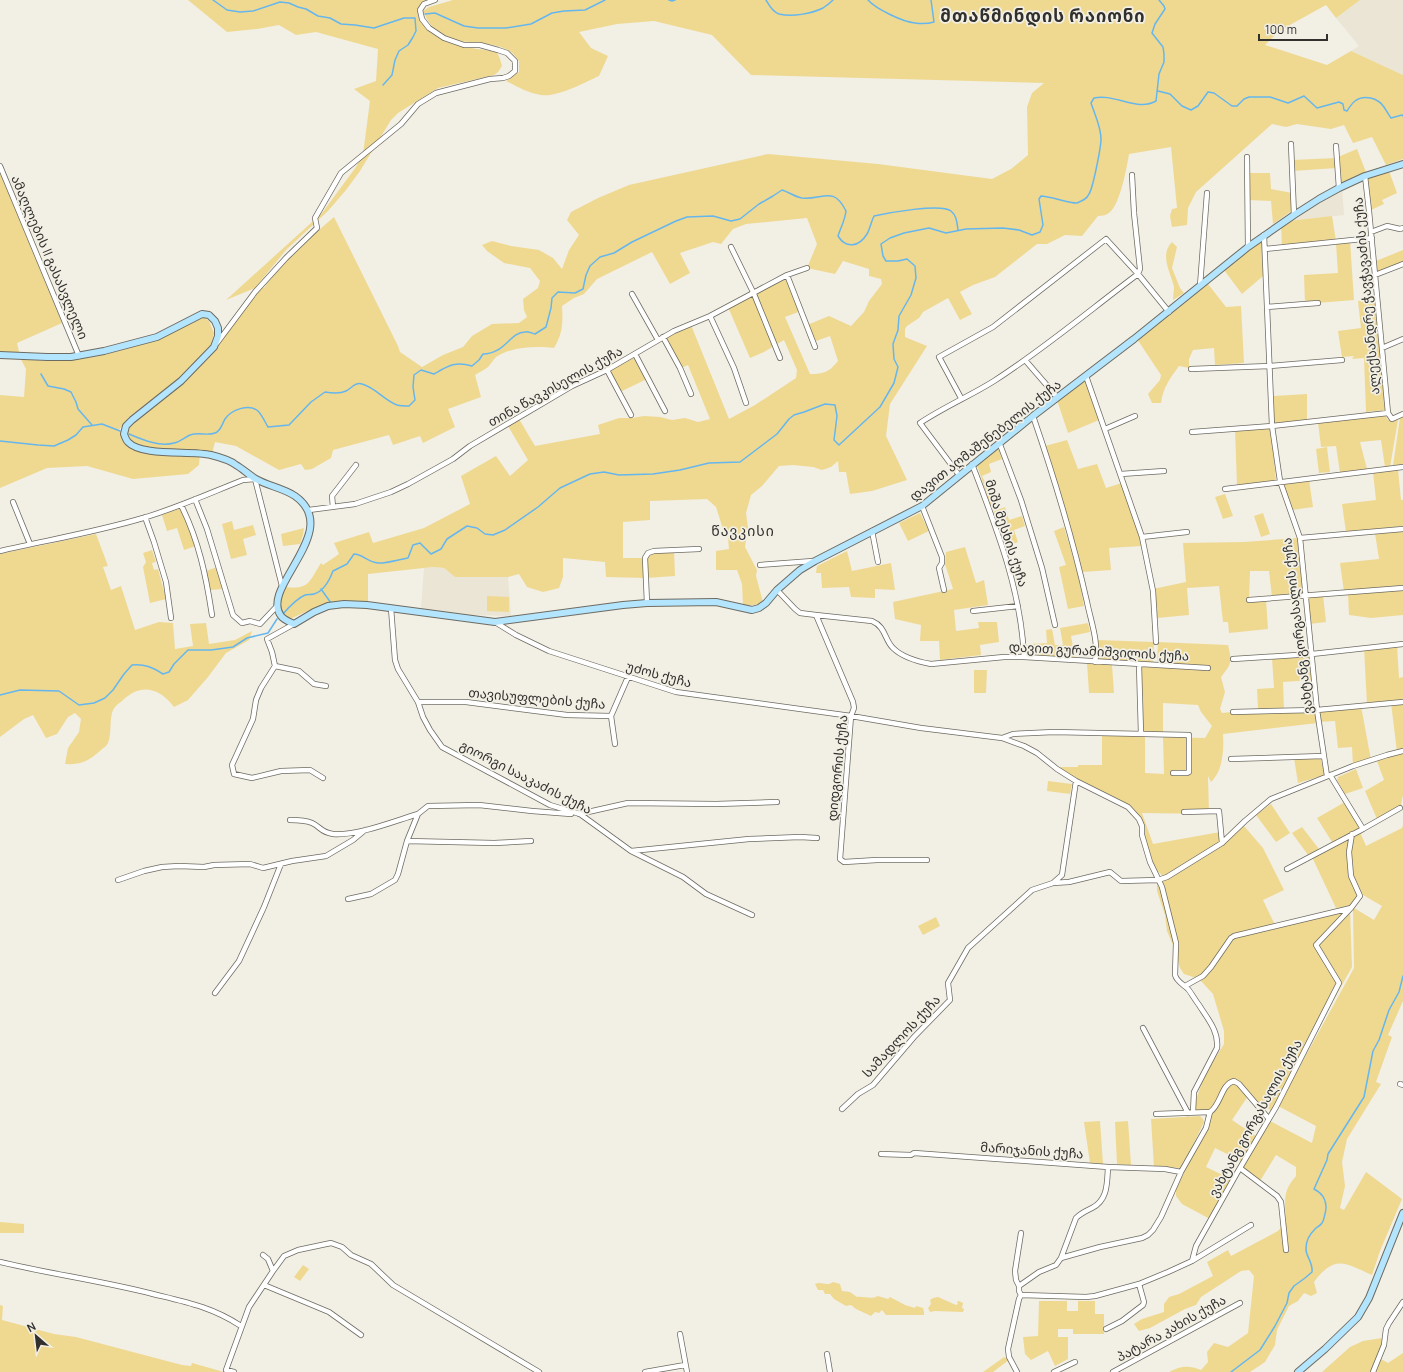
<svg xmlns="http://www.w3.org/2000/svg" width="1403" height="1372" font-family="Manrope,'Noto Sans Georgian',sans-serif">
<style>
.built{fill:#eae5d4}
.green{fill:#efd991}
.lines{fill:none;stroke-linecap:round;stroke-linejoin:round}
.stream{stroke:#66b6ee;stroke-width:1.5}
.street-casing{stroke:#6d6b62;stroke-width:6}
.secondary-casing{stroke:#6d6b62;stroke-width:8}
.street{stroke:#fff;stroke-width:4.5}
.secondary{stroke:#b3e5fe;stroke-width:6}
.labels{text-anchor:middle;stroke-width:3.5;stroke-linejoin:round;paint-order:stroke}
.street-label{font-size:13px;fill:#31302d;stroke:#f2efe5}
.neighbourhood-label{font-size:14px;letter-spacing:1px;fill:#31302d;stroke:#f2efe5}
.district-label{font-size:17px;font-weight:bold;letter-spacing:1px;fill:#31302d;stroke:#f2efe5}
</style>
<rect width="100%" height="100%" fill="#f2efe5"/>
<path class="built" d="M1360 0H1403V75L1351 51 1359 46 1336 18Z
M1342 188 1344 215 1288 221Z
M433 567 444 568 455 577H508L511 616 472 615 421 609 424 568Z"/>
<path class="green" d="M188 0H431L423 2C421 5 418 10 418 13 418 18 420 21 423 24 441 48 471 47 497 52L500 59 502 66 498 72 494 75 438 88 398 113 391 120 360 171 346 190 328 211 286 250 255 288 226 300 322 213 356 167 363 154 370 101 354 89 376 81 378 49 316 32 296 35 279 25 257 29 227 32Z
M453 0H1360L1336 18 1326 5 1279 31 1265 45 1327 65 1351 51 1403 75V159L1386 165 1372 137 1353 143 1344 125 1331 129 1297 124 1286 127 1272 124 1196 192 1188 208 1187 225 1172 227 1170 216 1172 209 1177 208 1171 147 1129 154C1127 167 1120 204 1110 212 1107 215 1102 216 1098 216L1082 236 1065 235 1047 244H1037L995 277 973 285 960 292 972 314 960 320 948 298 923 312 919 318 907 326 905 329V337L927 346 890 404 886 436 907 480 872 491 850 494 846 472H839L838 461 831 467 822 470 813 467 793 465 779 466 762 486 751 495 746 513 748 528 745 547 757 570 756 576 763 602C757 606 750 605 743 605L742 584 737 570H716V551L729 549 728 538 722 526 716 507 707 499 650 501V520L623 522V558H645L648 553 674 550 675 576 646 578 606 577 605 562 563 558V577L559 588 543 592 527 587 519 574 508 577H455L444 568 433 567 368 574V603L328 605 312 609 290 619 284 618 278 605 285 587C309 590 309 582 321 563L323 565 339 554 334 543 369 532 373 543 424 528 470 504 461 476 496 456 510 476 528 460 508 426 519 419 535 446 600 434 598 425 619 418H632L644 416 660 417 672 420 685 418 698 422 710 419 688 365 681 368 664 338 691 325 729 419 755 405 796 378 797 370 784 340 764 352 750 358 728 307 787 275 801 311 785 317 810 374C824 374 829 372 838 361L830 336 813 342 807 325 829 316 851 326 864 312 869 301 882 284 881 279 869 276V269L843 261 835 274 807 268 817 244 807 218 746 224 733 229 721 244 713 242 680 253 690 273 670 284 652 252 597 279 584 294 574 298 562 306C563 322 563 333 554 348 537 346 512 346 496 357 493 360 491 364 488 367 485 370 479 372 475 375L481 397 448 409 455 427 423 443 420 436 393 445 389 435 333 450 331 458 312 469 305 470 301 464 279 470 236 446 215 442 212 454 148 449 131 442 125 435 126 431 132 422 193 373 217 347 261 288H264L273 275 298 248 334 217 398 346 400 352 422 367 443 355 463 347 472 336 492 324 519 323 527 317 524 310 523 299 538 288 540 281 530 268 504 263 487 251 482 245 492 241 511 246 539 250 553 258 562 269 569 250 579 235 567 220 571 212 598 198 629 185 768 154 878 164 992 179 1011 169 1028 155 1027 107 1032 93 1044 83 751 75 712 35 654 21 617 24 579 32 591 48 608 56 599 76C586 82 556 98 541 95 528 93 518 87 506 81L519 72V61C516 57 512 52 508 50 477 35 441 54 423 11L429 7Z
M1357 149 1366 172 1340 183 1338 157Z
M1337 158V168L1292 171V160Z
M1389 171 1397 193 1382 200 1384 204 1371 210 1366 177Z
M0 173 62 323 17 343 20 356 33 357 40 361H57L95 357 137 346 174 332 203 317 209 321 214 333 211 346 187 373 129 417 119 430 140 449 200 453 199 465 188 474 133 479 87 466 47 468 0 488V395L24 397 26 369 19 356 0 355Z
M1247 173H1270L1271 189 1292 193 1293 210 1273 224 1271 201 1248 200Z
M1332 216 1336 241 1282 247 1281 225 1288 221Z
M1262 239 1263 276 1242 294 1224 270Z
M1350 241 1354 300 1305 304 1304 275 1338 273 1336 243Z
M1172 242 1177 247 1172 268 1180 288 1184 293 1173 300C1173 296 1174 291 1174 287 1171 273 1159 255 1172 242Z
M1403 250V263L1378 273 1376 261Z
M1208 284 1226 307 1241 306 1244 363 1215 365 1214 348 1193 350 1189 359V368L1179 366C1170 378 1163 388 1161 403H1152L1148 394 1160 380 1161 375 1137 339Z
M1376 299 1386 410 1366 412 1364 358 1352 359 1354 356 1342 357 1338 331 1361 328 1358 301Z
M635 357 647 379 620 392 609 371Z
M1085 379 1099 420 1068 433 1057 400Z
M1307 394V420L1274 424V396Z
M1385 415 1388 420H1398L1390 467H1385L1381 440 1360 442 1367 469 1340 473 1336 446 1321 447 1318 422Z
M1403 416V465L1393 466 1400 417Z
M1271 428 1276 481 1237 485 1235 430Z
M1067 440 1078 469 1097 464 1106 488 1122 483 1142 546 1109 548 1111 570 1082 572 1045 446Z
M1327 447 1330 472 1319 473 1316 449Z
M998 448 1002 459 989 464 991 472 982 476 985 482 990 480 998 504 991 507 977 465Z
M1398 470 1401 500H1403V526L1346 532 1342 504 1376 500 1373 472Z
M1309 480 1313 507 1292 510 1282 483Z
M1225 494 1233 516 1223 519 1215 497Z
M1005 507 1009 520 1022 516 1025 526 1014 530 1018 542 1006 547 994 511Z
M181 508 196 546 184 550 177 528 167 531 162 515Z
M920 513 929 531 908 541 899 523Z
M1263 513 1270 534 1261 537 1254 516Z
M232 521 234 530 253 525 256 535 243 539 247 555 231 559 222 524Z
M1064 527 1078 574 1084 606 1068 609 1059 567 1066 565 1054 531Z
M304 528 303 535 300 544 283 546 281 534Z
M1403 530V586L1344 592 1340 563 1379 559 1375 533Z
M96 534 108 566 103 567 111 590 121 586 135 630 159 622 173 623 175 649 193 646 190 624 206 623 209 644 235 640 252 631 249 640 226 653 208 677 188 700 174 707C159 687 140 683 122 701 119 703 115 706 113 710 109 719 112 734 108 743 107 746 103 748 101 750 89 761 81 765 65 764L68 748 79 732 81 719 75 713 68 717 57 734 46 738 33 715 24 719 0 737V554Z
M1297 538 1304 595 1272 597 1269 571H1250L1249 601 1266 600 1268 629 1229 633 1228 622H1223L1219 586 1187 588 1189 615 1157 618 1153 589 1186 582 1183 543 1244 542Z
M965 547 976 583 984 580 988 605 954 610 956 631 979 628 978 622H997L999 642 980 645 981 655 940 660 939 641H920L921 625 895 619 893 602 953 589 945 564 946 552Z
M152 550 156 562 152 563 154 570 158 569 166 599 150 603 143 567 146 562 143 553Z
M847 551 852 571 891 563 895 590 875 589V598L851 597 849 587 822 588 821 573H816L817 566Z
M217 567 223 589 210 590 206 571Z
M1403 588V615L1371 618 1349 615 1348 593Z
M1323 595 1326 622 1309 624 1306 596Z
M487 596 509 597V612L487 611Z
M1088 623 1090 632 1071 636 1075 657 1029 655 1030 644 1047 643 1046 630 1052 629 1055 645H1063L1060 628Z
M1097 640 1154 642 1153 663 1097 660 1099 652Z
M1158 642 1228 645C1232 662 1232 663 1221 677L1225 692 1220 709 1222 713 1232 712 1317 711 1318 723 1223 734C1224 749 1223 771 1211 782L1208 776 1209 814 1142 813 1153 844 1220 832 1221 842 1163 876 1155 869 1144 836 1141 817 1131 807 1079 781 1058 767H1078V765H1102V735L1145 736V773L1164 774 1163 737 1205 738 1212 726 1201 712 1198 705 1163 703V733L1142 732 1140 667 1208 670 1157 664Z
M1397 645 1399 678 1403 677V751L1397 752 1391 703 1367 705 1364 648Z
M1311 656 1313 680 1283 682 1284 710 1258 709 1257 689 1274 688 1272 658Z
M1087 663 1112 665 1114 693H1089Z
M974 670H987L986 693H974Z
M1361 706 1371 760 1353 766 1352 747 1338 748 1335 721 1319 722 1317 710Z
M1403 753V795L1401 805 1377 819 1365 791 1384 780 1377 761Z
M1320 757 1325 775 1298 783 1294 758Z
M1356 769 1363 788 1345 794 1337 780 1338 777Z
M1048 781 1072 784 1070 794 1047 791Z
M1345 802 1361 829 1332 842 1317 818Z
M1271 804 1290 833 1276 842 1256 815Z
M1403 825V1001L1388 1035 1392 1037 1376 1082 1381 1084 1347 1139 1342 1162 1345 1186 1340 1208 1344 1210 1366 1172 1402 1199 1380 1251 1372 1275C1345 1263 1335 1254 1314 1282L1317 1293 1311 1296 1304 1293 1298 1301 1289 1306 1277 1330 1275 1345 1265 1362 1250 1372H1169C1181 1366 1188 1365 1201 1370L1208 1362 1207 1352 1214 1343 1228 1347 1248 1333 1254 1276 1249 1270 1241 1271 1201 1297 1196 1305 1185 1309 1150 1328 1139 1331 1134 1324 1142 1319 1164 1312V1304L1169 1297 1179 1294 1213 1276 1207 1262 1228 1250 1231 1256 1278 1231 1286 1221C1285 1201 1282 1192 1296 1176V1167L1276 1155 1260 1181 1242 1168 1270 1121 1312 1143 1316 1126 1278 1106 1354 968 1353 910 1354 908 1374 920 1382 906 1363 895 1353 875 1350 852 1353 835 1360 832 1366 846 1402 828Z
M1244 826 1263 848 1284 890 1263 900 1275 925 1233 935 1202 975 1196 978 1184 974 1180 968 1175 950 1167 931 1165 915 1157 891V883L1169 879 1222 846Z
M1302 827 1319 849 1308 855 1292 833Z
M1350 837V876L1359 895 1350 906 1336 908 1312 857Z
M1350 909 1352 967 1272 1111 1248 1096 1232 1120 1256 1136 1241 1161 1215 1148 1206 1167 1231 1179 1210 1219 1182 1204 1176 1196V1189L1207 1126 1208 1121 1203 1112H1192L1204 1076 1224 1044V1031L1213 994 1200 980 1235 937Z
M936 917 940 926 923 935 918 926Z
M1200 1116 1203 1119 1204 1122 1182 1168 1154 1167 1151 1119Z
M1100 1121 1103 1164 1090 1163 1084 1122Z
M1128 1121 1131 1165 1117 1164 1115 1122Z
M0 1222 24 1224V1233H0Z
M303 1265 309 1269 300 1281 294 1277Z
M833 1282 840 1284 842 1291 850 1292 857 1297C865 1296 871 1300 878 1296L888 1299 890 1297 905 1305 915 1308 916 1306 923 1308 924 1312V1315H886L882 1310 879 1313 875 1312 871 1316 856 1309 851 1305 846 1306 834 1299 830 1294H825L823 1290H818L815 1284C822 1281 826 1287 833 1282Z
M938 1297 956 1305 958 1304 957 1302 959 1301 963 1303 962 1308 964 1309 963 1312 935 1311 930 1312 928 1308 931 1304 930 1300 933 1298Z
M1039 1301H1067V1311H1078V1301H1095V1314H1104V1334H1073V1329H1058V1337H1068V1359L1055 1366 1048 1351 1031 1360 1025 1354 1023 1337 1038 1336Z
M0 1305 3 1306 2 1320 54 1334 76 1337 182 1365 191 1366 192 1363 224 1372H0Z
M1382 1338 1386 1344 1381 1359 1388 1363 1403 1353V1372H1322L1350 1347 1363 1341Z
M1004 1357 1009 1360 993 1372H983Z"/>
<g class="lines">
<path class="stream" d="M213 0 227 10 240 12 253 11 280 2 289 3 298 7 306 9 318 16 330 18 341 24 355 25 374 28 404 18H415L416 31 413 37 408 45 399 51 395 60 392 75 383 85
M669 0 672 1 675 0
M766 0C769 5 772 12 779 14 792 17 811 14 823 8 826 6 830 3 833 0
M868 0C876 9 903 22 915 23 922 24 927 24 934 22L931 0
M425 14 435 13 464 26 478 28H506L531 24 552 13 564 11 585 10 605 0
M1158 91 1170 94 1182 106 1191 110 1198 106 1208 92 1214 93 1232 106H1237L1244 99 1249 97H1270L1288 103 1304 96 1317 108 1339 102 1343 104 1344 110 1347 111C1349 108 1352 103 1355 101 1364 94 1378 98 1384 107 1386 110 1388 114 1391 118L1402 115 1403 116
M41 374 48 386 64 389 71 392 76 402 78 409 92 425
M129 434C143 440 160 447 174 443 180 442 185 437 190 435 199 432 207 436 215 433 221 431 222 424 225 419 231 410 249 403 258 411 262 415 265 422 268 427L289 425 311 402 325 392C331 393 340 394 346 391 352 388 355 382 362 384 376 388 384 400 397 405 401 406 405 406 409 406L415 400 413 387 414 375 421 370 434 374C448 366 455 361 472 366L479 360 483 354C505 354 510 332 525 332 528 331 532 333 535 334L546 327 551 308 552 298 558 292 575 293 583 289 586 275 590 266 600 257 614 253 632 242 676 221 687 217 713 216 731 221 740 219 759 204 773 196 782 190C789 192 795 197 802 198 823 200 833 185 846 211 845 220 841 227 838 236 846 249 859 247 867 234 870 229 871 222 874 216 888 213 941 203 951 211 957 216 957 223 958 230
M0 441 38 445 54 446 68 440 76 435 83 427 102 424 120 431
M321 589 331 603
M283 614C289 607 296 599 305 595 307 594 311 595 314 594 324 591 330 579 333 571L347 564 354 554C362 554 368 562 378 563 384 564 401 559 408 558L413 545 420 543 431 554 441 549 447 539 467 526 477 528 485 534 493 535 505 530 538 507 560 488 590 474 604 472 619 475 653 474 680 470 709 463 740 462 777 434 789 419 794 415 804 412 825 404 835 405 837 416 834 440 839 445 880 407 894 383 898 367 894 359 893 344 898 330 899 316 911 295 916 278 915 266 907 259 898 261H886L883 256 881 244 890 238 904 233 929 228 946 233 966 229 1003 228 1019 230 1032 235 1040 232 1043 225 1039 199 1041 196C1049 196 1072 204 1077 203 1082 201 1087 199 1089 194 1093 188 1101 147 1101 139 1101 127 1095 115 1091 103L1094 98C1114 93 1137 112 1156 101L1159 74 1164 62V54L1163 47 1152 33 1155 24 1165 9 1164 6 1159 0
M0 695 20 690 59 691 79 705 94 703 105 698 113 690 124 674 132 665C145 664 152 667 163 674L169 672 174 664 188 650H211L233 647 247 638 268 633 277 619
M1231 1372 1260 1350 1275 1326 1287 1303 1289 1293 1294 1286 1305 1278 1312 1272C1313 1261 1305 1256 1306 1248 1306 1241 1310 1234 1315 1229 1317 1227 1320 1226 1322 1223 1324 1221 1324 1217 1325 1214 1328 1203 1324 1194 1314 1189L1327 1160 1328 1154 1364 1097 1373 1051 1379 1040 1389 1010 1399 992 1403 976"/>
<g class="street-casing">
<path id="street" d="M1291 144 1294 215
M1336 146 1339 188
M1247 157 1248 247
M0 166 79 356
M1365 176 1369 211 1388 413 1392 419 1403 414
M1371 232 1387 226 1400 229 1403 228
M1264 235 1272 426 1280 481 1300 538 1317 710 1327 776
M731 247 754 294 780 358
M1265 249 1372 238
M787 275 815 347
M1375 275 1403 264
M1200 286 1207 193
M632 294 658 340
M1267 307 1318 303
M710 316 734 368 746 403
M663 337 680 368 691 394
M217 343 255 292 286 258 317 228 315 218 341 173 401 124 418 104 436 93 490 79 503 78 509 76 515 71V61L507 53 498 50 480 45H464L444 38 429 28 422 19 420 10 424 4 435 0
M1382 348 1403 339
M635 354 665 411
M1025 360 1057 397
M1191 369 1270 366 1342 360
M607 370 631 415
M1086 376 1142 537 1153 591 1156 642
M961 398 939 357 993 327 1106 239 1138 274 1169 312
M1033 416C1054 477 1073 540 1087 602 1091 622 1099 642 1095 662
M1105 429 1135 416
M1192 432 1272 426 1388 413
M999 442 1021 500 1042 568 1055 625
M972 464C996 527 1021 589 1024 657
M1121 474 1164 471
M959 475 920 423C944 407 970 396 994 381 1044 349 1090 310 1138 274L1140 269 1134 213 1132 175
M1225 489 1403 467
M195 499 207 529 233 615 242 623 250 621 260 624 277 606
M13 502 30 544
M181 505C199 541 206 576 212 615
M922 506 942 557V563L939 568 944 590
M333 507 332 496 356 465
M309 510 355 504 391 492 408 484 453 459 470 446 572 386 607 370 674 331 710 316 787 275 807 268
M145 517 154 542 166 582 171 618
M872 531 878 562
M1142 537 1187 532
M1300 538 1403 529
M0 551C48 540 96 532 143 518 177 508 210 493 243 480L255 479 282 586
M760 565 813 561
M777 590 795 609 800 613 816 615 853 702 854 708 851 716 840 859 844 862 877 860H927
M1249 600 1403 588
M647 603 645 558 648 553 654 551 699 549
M391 608 395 660 398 669 418 702 423 717 430 730 442 747 550 805 580 814 631 851 683 877 706 894 752 915
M973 611 1018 606
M816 615 872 621C886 627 884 639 893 648 902 657 920 662 931 664L1004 657H1024L1208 668
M495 622 516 635 549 651 676 692 851 716 921 728 1002 738 1024 746 1037 753 1057 769 1076 781 1128 807 1139 819 1142 826V835L1150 862 1162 887 1176 943 1175 975C1177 982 1183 984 1188 989 1192 994 1195 1000 1199 1005 1207 1018 1219 1031 1217 1048L1194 1092 1193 1112
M294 624 267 639 272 652 275 666 261 688 256 700 253 719 232 765 234 774 252 778 281 771 310 770 323 778
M1233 659 1312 654 1403 644
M1139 665 1141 734
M275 666 299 671 314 684 326 686
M418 702H466L567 715 611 716 628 677
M1233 712 1317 710 1403 702
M611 716 615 744
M1002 738 1013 734 1054 732 1189 735V772L1187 773H1173
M1231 759 1323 756
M1184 812 1219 811 1222 843
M579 814 628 803 716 804 777 802
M290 820C297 820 305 820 312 823 321 827 320 832 333 834 358 836 394 821 418 814
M1363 829 1400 808
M407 841 494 843 531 841
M631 851 749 839 800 837 817 838
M1287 869 1363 829 1330 775
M118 880 144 871 162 867 179 866 204 867 214 865 250 864 263 868 292 861 326 856 353 840 365 830
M1053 883 1062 875 1076 781
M348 899 371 894 395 880 398 874 407 841 418 814 428 806 479 805 532 811 571 814
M1185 986 1203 976 1211 967 1231 938 1234 936 1351 908
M215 993 239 961 264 907 281 864
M1143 1028 1188 1113
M1400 1084 1403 1085
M842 1109 858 1094 873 1085 914 1037 950 1000 948 983 968 948 1032 890 1053 883 1069 882 1110 872 1121 881 1158 880 1167 877 1222 843 1245 821 1271 799 1353 766 1387 755 1403 751
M1210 1112C1221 1105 1221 1084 1234 1081L1239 1084 1269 1119
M881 1154 911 1155 914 1153 1108 1167 1165 1169 1181 1172
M1240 1168 1277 1196 1281 1202 1286 1250
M1021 1233 1015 1271 1016 1280 1019 1286V1291L1021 1295
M1061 1258 1076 1218C1081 1213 1086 1211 1092 1208 1108 1200 1107 1183 1108 1167
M1192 1261 1196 1246 1237 1173 1276 1107 1339 983 1316 945 1351 908 1360 896 1351 876 1349 852 1352 834
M0 1262C51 1274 102 1281 153 1294 186 1302 212 1307 241 1326
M273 1271 284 1256 298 1250 331 1243 342 1247 351 1255 371 1264 393 1285 539 1372
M264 1285 329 1312 361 1335
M1019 1286 1039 1272 1056 1265 1061 1258 1100 1247 1142 1238 1148 1235 1153 1230 1161 1217 1181 1172 1206 1128 1210 1112 1156 1114
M1106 1329 1122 1321 1143 1305 1144 1302 1139 1284
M680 1334 687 1372
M827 1354 830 1372
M234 1372 226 1370 249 1307 273 1271 268 1259 263 1255
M645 1372 685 1365
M1017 1372 1009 1357 1008 1349 1019 1299 1021 1295 1086 1297 1095 1296 1139 1284 1168 1272 1192 1261 1251 1225
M1054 1372 1075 1362
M1113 1372 1240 1303
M1373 1372 1384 1345 1386 1329 1389 1323 1403 1302"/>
</g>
<g class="secondary-casing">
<path id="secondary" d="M0 355 47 357H71L104 351 157 337 202 314 209 315 215 321 218 328V336L214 347 181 381 132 420 126 426 124 434C125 437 126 440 128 442 142 457 191 450 211 455 219 457 230 460 236 465 243 469 249 475 256 479 268 486 283 488 295 496 344 531 259 587 281 616 284 620 290 622 294 624L314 612 328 606 344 604 367 605 495 622 623 605 647 603 716 602 752 610 759 608 766 603 777 590 800 570 815 561 922 506 1033 416 1134 339 1248 247 1294 215 1319 199 1339 188 1365 176 1403 164
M1298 1372 1325 1349 1358 1317 1369 1298 1403 1213"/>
</g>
<use href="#street" class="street"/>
<use href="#secondary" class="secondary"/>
</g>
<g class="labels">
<g class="street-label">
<text transform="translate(50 257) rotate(67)" y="5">ამაღლების II გასასვლელი</text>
<text transform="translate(1366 296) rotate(-95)" y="5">ალექსანდრე ჭავჭავაძის ქუჩა</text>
<text transform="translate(555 386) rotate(-29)" y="5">თინა წავკისელის ქუჩა</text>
<text transform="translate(985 440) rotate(-38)" y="5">დავით აღმაშენებელის ქუჩა</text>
<text transform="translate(1007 533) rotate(72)" y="5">მიშა მესხის ქუჩა</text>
<text transform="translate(1297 626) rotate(-97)" y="5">ვახტანგ გორგასალის ქუჩა</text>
<text transform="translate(1099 651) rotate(3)" y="5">დავით გურამიშვილის ქუჩა</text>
<text transform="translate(659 674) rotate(15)" y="5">უძოს ქუჩა</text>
<text transform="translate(537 698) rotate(5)" y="5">თავისუფლების ქუჩა</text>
<text transform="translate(837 768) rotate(-84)" y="5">დიდგორის ქუჩა</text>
<text transform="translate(526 777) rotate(27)" y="5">გიორგი სააკაძის ქუჩა</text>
<text transform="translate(901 1036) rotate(-47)" y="5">სამადლოს ქუჩა</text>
<text transform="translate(1255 1118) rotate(-61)" y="5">ვახტანგ გორგასალის ქუჩა</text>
<text transform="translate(1032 1150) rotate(4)" y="5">მარიჯანის ქუჩა</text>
<text transform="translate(1171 1328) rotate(-29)" y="5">პატარა კახის ქუჩა</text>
</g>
<g class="neighbourhood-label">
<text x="743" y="536">წავკისი</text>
</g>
<g class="district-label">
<text x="1043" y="22">მთაწმინდის რაიონი</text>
</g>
</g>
<g transform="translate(36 1336) rotate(332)" stroke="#f2efe5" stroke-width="3" paint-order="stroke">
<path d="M0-3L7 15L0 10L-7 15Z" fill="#31302d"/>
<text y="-6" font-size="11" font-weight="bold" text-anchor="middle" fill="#31302d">N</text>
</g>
<path d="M1259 34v6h68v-6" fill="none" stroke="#31302d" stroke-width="2"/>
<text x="1265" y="34" font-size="12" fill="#31302d" stroke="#f2efe5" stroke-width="3" paint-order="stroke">100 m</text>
</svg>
